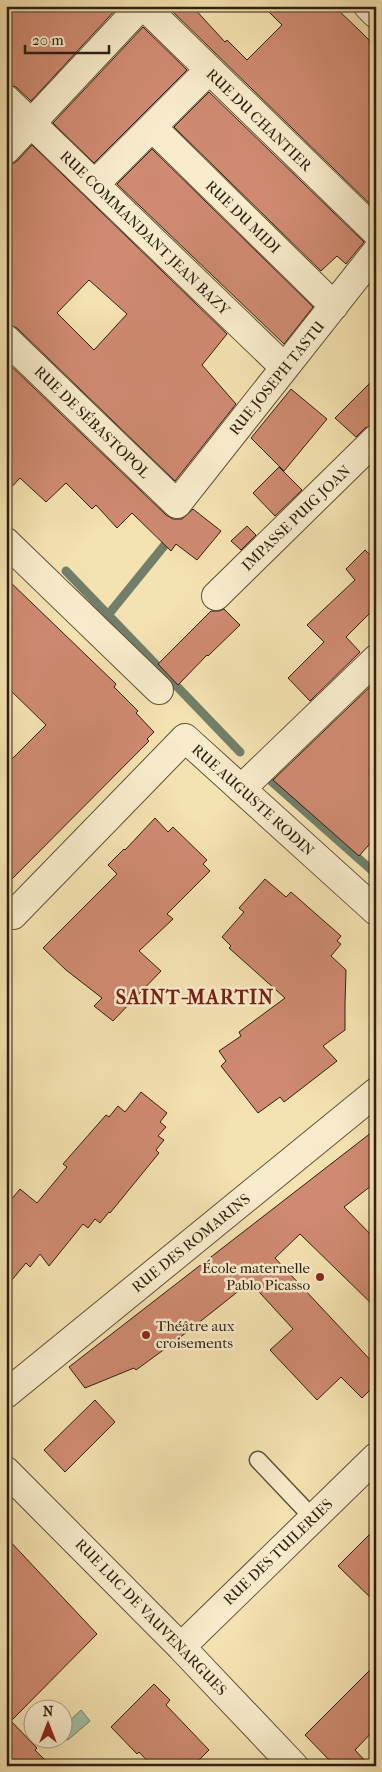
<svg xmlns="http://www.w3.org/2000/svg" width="382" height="1772" font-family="'IM FELL French Canon',serif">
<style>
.water{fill:#9dbfa6;stroke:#717f6a}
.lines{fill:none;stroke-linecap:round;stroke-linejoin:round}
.stream{stroke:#717f6a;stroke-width:9}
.building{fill:#cf8a71;stroke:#2e2010;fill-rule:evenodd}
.lane-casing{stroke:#605038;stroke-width:19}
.street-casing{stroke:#605038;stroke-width:30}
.lane{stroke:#f8eccc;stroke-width:16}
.street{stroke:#f8eccc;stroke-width:28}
.poi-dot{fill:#8f2418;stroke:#f8eccc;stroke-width:2}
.labels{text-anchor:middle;stroke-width:5;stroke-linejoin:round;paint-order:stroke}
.street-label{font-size:15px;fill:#2e2010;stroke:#f8eccc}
.poi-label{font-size:15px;fill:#2e2010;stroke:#f8eccc;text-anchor:end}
.district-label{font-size:20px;font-weight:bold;letter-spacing:1px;fill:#7a1f14;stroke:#f8eccc}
</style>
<rect width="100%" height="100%" fill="#f4e2b0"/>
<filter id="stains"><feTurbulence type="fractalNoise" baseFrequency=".004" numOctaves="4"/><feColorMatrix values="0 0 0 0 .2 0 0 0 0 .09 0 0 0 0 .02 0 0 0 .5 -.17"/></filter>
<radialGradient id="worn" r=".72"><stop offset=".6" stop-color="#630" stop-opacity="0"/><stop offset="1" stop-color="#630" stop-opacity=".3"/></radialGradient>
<path class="water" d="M81 1710 90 1721 68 1740 63 1738V1727Z"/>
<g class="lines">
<path class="stream" d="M66 571 240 752
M108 615 168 541
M271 781 376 874"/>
</g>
<path class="building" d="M6 6H119L31 101 16 87 6 84Z
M167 6H192L225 42 227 40 247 60 282 25 263 6H334L361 32 376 47V210Z
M143 27 187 70 94 163 53 123Z
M209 92 364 242 346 264 337 256 321 271 174 127Z
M32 145 227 334 202 365 236 404 175 481 17 328 6 324V165H11L17 161ZM89 280 127 314 94 350 57 313Z
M152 149 313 307 284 344 117 184Z
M6 361 166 515 173 519H182L193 509 221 531 197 560 176 544 171 551 132 513 117 528 96 505 92 509 66 483 46 502 20 478 6 493Z
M376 377V424L365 428 356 437 335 418Z
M291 389 327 419 284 471 251 438Z
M279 467 302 490 275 516 253 493Z
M247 526 256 535 241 550 231 541Z
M365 550 376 560V607L346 637 360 652 310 701 288 678 324 642 307 625 355 580 346 569Z
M6 578 116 684 114 687 138 711 136 713 154 732 147 739 149 741 6 885V765L46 725 6 686Z
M224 609 240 625 208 656 207 655 178 685 158 664 211 611H219Z
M376 681V837L359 856 273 780Z
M155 818 168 832 173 827 207 860 203 864 210 871 167 914 173 919 139 951 161 971 113 1021 94 1006 102 998 66 970 43 948 117 874 108 865 124 849 125 850Z
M265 879 286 897 291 892 341 936 337 941 341 944 331 956 346 970 345 1004V1030L323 1046 337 1061 284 1102 280 1097 258 1113 221 1066 226 1061 219 1051 241 1036 239 1032 285 998 229 948 231 946 222 937 244 912 239 908Z
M141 1092 167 1113 160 1122 166 1127 158 1136 164 1140 156 1150 159 1153 110 1213 109 1212 100 1223 95 1219 88 1228 83 1224 49 1266 40 1254 30 1267 26 1263 6 1287V1206L20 1189 37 1203 67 1167 63 1164 106 1115 109 1117 118 1106 125 1112Z
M376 1129V1182L344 1207 376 1240V1308L300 1234 275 1258 376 1366V1384L362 1398 341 1377 317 1400 270 1350 293 1329 250 1282 173 1343 136 1370 134 1368 85 1388 69 1367Z
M95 1400 115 1422 65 1472 44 1450Z
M376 1528V1603L338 1566Z
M6 1537 97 1634 11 1721 37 1748 35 1750 51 1766H6Z
M376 1664V1728L355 1750 370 1766H335L305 1735Z
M154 1684 170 1700 166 1705 209 1750 193 1766H152L139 1752 137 1754 111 1727Z"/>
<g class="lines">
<g class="lane-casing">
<path id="lane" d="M258 1460 313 1518"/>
</g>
<g class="street-casing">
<path id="street" d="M144 6 376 232
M368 6 376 14
M6 99 284 367
M152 127 334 306
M6 150 141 6
M95 184 209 70
M6 339 177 504 376 252
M6 542 159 690
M216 596 376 439
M241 789 376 659
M6 913 13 915 185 738 376 911
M6 1394 376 1092
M6 1471 181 1647 294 1766
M181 1647 376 1457"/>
</g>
<use href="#lane" class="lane"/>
<use href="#street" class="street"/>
</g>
<g class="poi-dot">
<circle cx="320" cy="1277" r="5"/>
<circle cx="146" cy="1335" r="5"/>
</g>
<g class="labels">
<g class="street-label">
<text transform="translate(259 120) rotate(44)" y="5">RUE DU CHANTIER</text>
<text transform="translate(243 217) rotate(44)" y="5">RUE DU MIDI</text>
<text transform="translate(145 233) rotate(44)" y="5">RUE COMMANDANT JEAN BAZY</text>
<text transform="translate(277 378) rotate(-51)" y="5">RUE JOSEPH TASTU</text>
<text transform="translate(92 422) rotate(44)" y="5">RUE DE SÉBASTOPOL</text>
<text transform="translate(296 518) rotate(-44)" y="5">IMPASSE PUIG JOAN</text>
<text transform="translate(253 800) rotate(42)" y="5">RUE AUGUSTE RODIN</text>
<text transform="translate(191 1243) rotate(-39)" y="5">RUE DES ROMARINS</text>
<text transform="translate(278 1552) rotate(-44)" y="5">RUE DES TUILERIES</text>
<text transform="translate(151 1617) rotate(46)" y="5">RUE LUC DE VAUVENARGUES</text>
</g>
<g class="poi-label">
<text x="310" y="1273">École maternelle<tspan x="310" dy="17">Pablo Picasso</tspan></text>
<text x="156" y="1331" text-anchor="start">Théâtre aux<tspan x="156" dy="17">croisements</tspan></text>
</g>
<g class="district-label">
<text x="195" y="1004">SAINT-MARTIN</text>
</g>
</g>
<rect width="382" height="1772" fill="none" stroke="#f4e2b0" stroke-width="25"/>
<rect x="8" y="8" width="367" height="1757" fill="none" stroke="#2e2010" stroke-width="2.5"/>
<rect x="12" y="12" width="357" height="1747" fill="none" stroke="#2e2010"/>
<g transform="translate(48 1724)"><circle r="24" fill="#f8eccc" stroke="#a79a81"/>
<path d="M0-4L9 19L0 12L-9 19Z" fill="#8f2418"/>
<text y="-8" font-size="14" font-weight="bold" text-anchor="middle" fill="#2e2010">N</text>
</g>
<path d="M25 45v8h84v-8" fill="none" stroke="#2e2010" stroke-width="2.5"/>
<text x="32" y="45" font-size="15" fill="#2e2010" stroke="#f8eccc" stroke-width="4" paint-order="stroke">20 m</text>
<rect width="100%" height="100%" filter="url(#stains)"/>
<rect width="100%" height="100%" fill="url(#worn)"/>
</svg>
